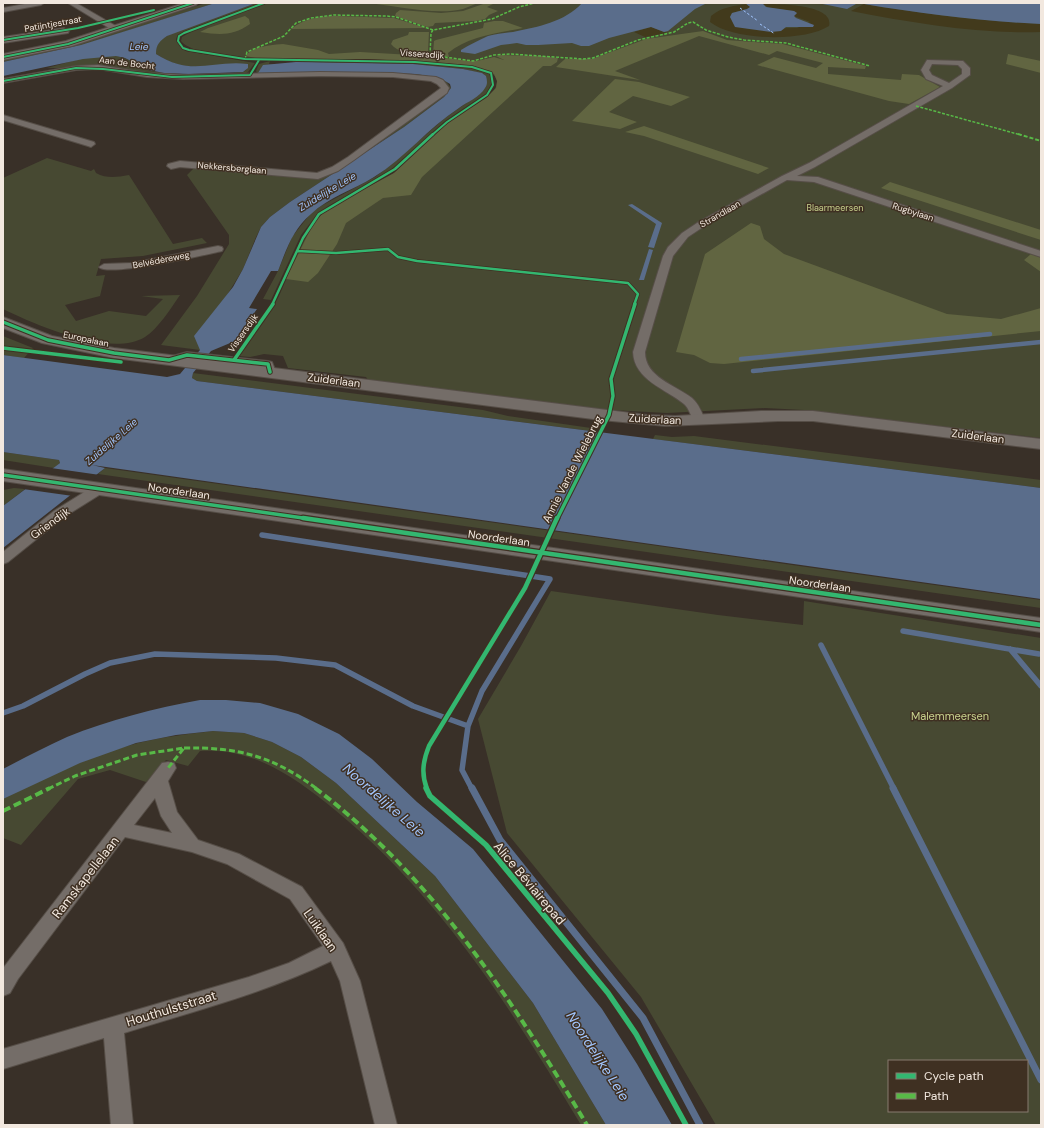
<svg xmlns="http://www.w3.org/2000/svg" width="1044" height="1128" font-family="'DM Sans',sans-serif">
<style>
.green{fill:#474932;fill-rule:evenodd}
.forest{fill:#616541}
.sand{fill:#423a1c}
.water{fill:#5a6d8b}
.pier{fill:#393028}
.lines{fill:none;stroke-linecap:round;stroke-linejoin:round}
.stream-far2{stroke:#5a6d8b;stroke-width:4.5}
.stream-far1{stroke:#5a6d8b;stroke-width:5.5}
.stream{stroke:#5a6d8b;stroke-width:7}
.ferry{stroke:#a2c6ff;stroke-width:1;stroke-dasharray:2.5 2;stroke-linecap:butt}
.street-casing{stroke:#564e47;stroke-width:2}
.secondary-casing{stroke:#564e47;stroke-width:2}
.street{fill:#746d68;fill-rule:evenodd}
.secondary{fill:#746d68;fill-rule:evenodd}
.quiet-far3{stroke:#58b947;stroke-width:1.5;stroke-dasharray:3 1.5;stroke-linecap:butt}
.quiet-far2{stroke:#58b947;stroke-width:2;stroke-dasharray:4 2;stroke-linecap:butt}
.quiet-far1{stroke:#58b947;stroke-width:3;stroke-dasharray:6 3;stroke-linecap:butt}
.quiet{stroke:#58b947;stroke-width:4;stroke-dasharray:8 4;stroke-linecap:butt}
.cycleway-far4-casing{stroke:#3f3022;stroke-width:3.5}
.cycleway-far3-casing{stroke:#3f3022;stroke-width:4}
.cycleway-far2-casing{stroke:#3f3022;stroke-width:5.5}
.cycleway-far1-casing{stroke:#3f3022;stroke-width:7}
.cycleway-casing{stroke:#3f3022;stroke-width:8}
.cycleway-far4{stroke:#33b770;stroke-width:2}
.cycleway-far3{stroke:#33b770;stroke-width:2.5}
.cycleway-far2{stroke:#33b770;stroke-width:3.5}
.cycleway-far1{stroke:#33b770;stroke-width:4.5}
.cycleway{stroke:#33b770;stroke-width:5.5}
.labels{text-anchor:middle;stroke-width:3;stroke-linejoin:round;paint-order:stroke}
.far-street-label{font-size:9px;fill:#f2e8df;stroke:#3f3022}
.far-park-label{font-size:9px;fill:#c7d18d;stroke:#3f3022}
.far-water-label{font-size:10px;font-style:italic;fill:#a2c6ff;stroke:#3f3022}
.street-label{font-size:11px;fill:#f2e8df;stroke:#3f3022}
.park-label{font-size:11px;fill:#c7d18d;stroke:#3f3022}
.near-street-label{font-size:13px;fill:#f2e8df;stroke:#3f3022}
.near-water-label{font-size:14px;font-style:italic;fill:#a2c6ff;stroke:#3f3022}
</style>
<rect width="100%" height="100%" fill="#393028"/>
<path class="green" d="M206 3H215L80 46 3 62V59L77 43 118 31Z
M256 3H262L184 32 177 36 176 40 182 48 186 51 255 63 248 72 244 74 183 75 149 73 99 65 59 68H47C69 62 95 53 117 56 129 58 139 68 151 71 177 76 216 75 243 72L246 70 248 64 194 67 180 65 170 62 156 54C156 49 156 45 159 42 166 31 239 9 256 3Z
M266 3H1041V438L804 410 765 408 667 413 592 409 369 381 366 377 288 368 283 356 264 354 250 357 239 356C253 336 269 317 279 296 290 272 298 246 313 225 330 201 361 193 385 179 415 161 435 130 464 112 473 106 498 94 497 81 495 67 464 65 453 64 425 61 396 59 367 59 333 58 201 66 181 41L182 37 196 29Z
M370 60C404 62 459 61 489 73L492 82 487 93 445 121 386 174 330 205 318 213 301 235 271 300 263 299 278 271 292 237 311 213 321 206 375 177 387 168 445 118 479 94 484 74 463 69 413 64 292 62 293 61Z
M270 61 269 64H266L426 75 446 81 451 88 444 97 404 127 290 202 270 217 261 227 256 237 243 269 221 305 200 350 161 345 197 296 229 244V235L187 175 194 168 319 178 328 175 327 174 447 88 423 76 257 73 256 71 259 64Z
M47 158 91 171 94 169 96 173C107 179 117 177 129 175L173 244 202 238 207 243 143 256 101 259 96 276 105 275 100 296 65 305 76 321 109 311 146 316 163 299 141 296 180 295C171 308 158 329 145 337 111 358 36 325 3 309V178Z
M3 336 33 348 24 358 3 355Z
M193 373 483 410 508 416 591 428V431L197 381 192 378Z
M655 435 672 437 694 436 1041 480V488L653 439Z
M3 452 59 460 60 463 54 468 3 460Z
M105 468 1041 600V608L98 474Z
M14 488 25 489 3 506V490Z
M551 591 718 615 803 625 804 601 1041 638V1125H716L641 997 507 833 478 719 521 646ZM889 1061H1027V1111H889Z
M213 731 244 733 272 742 301 757 336 783 435 876 533 1003 606 1125H581C512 1010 440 896 335 810 296 778 253 747 200 751L188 766 166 760 146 782 110 770 78 779 21 845 3 838V799C44 778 93 754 138 743 162 737 188 734 213 731Z"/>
<path class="forest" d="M366 3H478C473 5 468 7 463 9 435 16 394 5 366 3Z
M486 3H495L487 7 498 11 489 15 485 19 476 21 435 23 433 26 427 27 395 16 396 13 400 10 441 13 463 11Z
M245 16 249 19 250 24C233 36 220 35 200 32L208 28Z
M338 16 394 18 426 28 291 29C305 18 321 16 338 16Z
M494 21H503L523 28C498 33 468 36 448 53L449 57 433 53 434 41 436 40 483 28 484 23Z
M703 31 727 40 783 44 866 66 865 69 828 67V74L901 80 902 74 919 75 940 87 909 104 889 101 757 65 774 57 816 68 823 63 777 51 769 55 699 36 615 71 640 80 556 67 565 59H592L646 39Z
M409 32H429L428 53C415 53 400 55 391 44L393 40 408 35Z
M283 44 318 50 329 54 360 52 429 56 470 61H477L494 57 504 60 496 56 501 55 542 56 558 58 557 62 551 66H543L422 177 411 195 383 198 346 223 337 244 318 273 308 282 286 279 312 226 322 214 355 194 394 173 449 122 486 98 496 88 497 81 494 74 489 71 466 65 442 63 368 59 264 60 246 56C252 46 272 45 283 44Z
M1008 54 1041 61V73L1006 64Z
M615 79 639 82 690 97 671 106 633 96 609 112 637 122 620 129 572 121Z
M644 126 769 168 758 174 644 136 625 132Z
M890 182 1041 230V240L881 188Z
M751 223 760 226 764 239 784 254 947 314 1001 319 1041 308V331L724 364 710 363 694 355 676 352 705 254Z
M1031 254 1041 257V272L1024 260Z"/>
<path class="sand" d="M747 4 750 7 747 9 732 13 730 17 733 21 744 28 755 29 797 28 810 22 794 16 797 13 794 11 769 8 763 4C777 4 835 4 829 26 804 42 734 41 710 22L711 16C722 7 733 6 747 4Z
M864 4C923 14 981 21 1041 24V32C978 34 913 23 851 11Z
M651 27 667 33 645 37 634 32Z"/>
<path class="water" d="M215 3H256L167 36C160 41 156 44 156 54 192 77 211 60 248 64V68L243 72 189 74 164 73 149 70 125 58 116 56 83 59 3 76V62L81 45Z
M582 3H707L695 9 668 31 664 32 651 27 609 38 589 46H581L572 43 538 45H526L517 43 501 45 475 54 461 52V50C469 45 479 40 488 36 496 34 505 33 513 32 537 27 565 22 582 3Z
M745 3H762L766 7 794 11 797 13 794 16 796 18 814 25 813 27H786L781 31 771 32 735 27 730 17 732 13 747 9 750 7Z
M818 3H1041V24C981 21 923 14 864 4H856L847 9Z
M296 62 413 64 463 69 482 73 486 76C487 80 488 84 485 88 480 97 467 102 459 108 428 128 405 158 374 177 353 190 329 197 311 214 293 229 286 250 278 271H271L249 308 257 309 235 341 211 351 193 373 192 378 197 381 1041 488V599L92 465 105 468 3 548V506L60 463 59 460 3 452V355L167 377 180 374 200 350 194 336 233 287 243 269 261 227 270 217 290 202 404 127 444 97 451 88 450 84 440 78 416 74 360 72 258 73 263 65Z
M632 204 662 223 654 248 648 247 656 224 628 205Z
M649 249 653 250 644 280H639Z
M200 700H226L260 703 298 714 339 734 372 759 417 802 473 849 602 1009 637 1064 672 1125H606L533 1003 435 876 336 783 301 757 272 742 244 733 213 731 176 735 136 743 80 763 3 799V769C24 758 45 747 67 737 109 720 155 708 200 700Z"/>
<path class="pier" d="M51 468 100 475 73 496 23 489Z"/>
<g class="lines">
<path class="stream-far2" d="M741 359 990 334
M753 371 1041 342"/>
<path class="stream-far1" d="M262 535 550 579 482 691 468 726 462 770 472 789
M903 631 1039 654
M821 645 894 789
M1010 649 1041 686
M3 713 23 706 85 674 110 663 155 654 276 658 335 665 413 706 468 726"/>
<path class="stream" d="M472 788 500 840 643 1018 700 1125
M893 788 1041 1080"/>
<path class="ferry" d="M740 8 758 21
M760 24 775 34"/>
<g class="street-casing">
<path id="street" d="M30 3H44L41 5 3 12V8Z
M68 3H76L121 29 117 31H114Z
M927 60 963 61 970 68V75L952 88 815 167 797 176 818 177 1041 251V257L814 182 787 180 703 227 688 237 673 256 645 352C645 377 675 385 692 398 699 404 702 413 705 420L703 423H695C691 417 689 408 684 404 666 389 634 380 633 352L663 256 668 247 682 233 697 223 782 176 809 163 943 86 926 79 921 70ZM932 64 958 65 962 69V74L949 83 932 75 929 70Z
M98 65 147 73 183 75 320 72 393 73 436 77 443 80 449 88 447 93 354 160 338 171 318 179 180 167 171 169 167 166 168 164 180 161 317 173 332 167 348 157 441 88 437 84 431 81 393 77 320 76 183 79 147 77 98 69 76 70 3 83V79L76 66Z
M3 115 94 142 95 144 91 147 88 146 3 120Z
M218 246 222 247 223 249 222 251C205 255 108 277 99 267L104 264 132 263Z
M187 352 268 361 272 362 276 372 274 374H266L263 367 187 358 169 363 165 362 163 360 165 358Z
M99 485 104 486 106 489 104 492 64 517 8 562 3 564V552L54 511 94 486Z
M168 762 174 763 176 768 168 781 177 812 198 840 239 854 302 887 343 943 360 981 397 1125H375L340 981 331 961C265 993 194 1011 124 1033L133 1125H111L104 1038 3 1069V1049L249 977 289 963 323 946 290 899 227 864 192 852 125 837 18 979 10 993 3 996 4 967 162 763ZM155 798 161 816 172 833 134 825Z"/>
</g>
<g class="secondary-casing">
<path id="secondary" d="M184 3H198L196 5 72 46 3 60V54L66 41Z
M64 28 69 31 68 33 3 43V37Z
M3 317 52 336 114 348 647 415 675 416 761 411H813L1041 439V449L813 421H778L666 426 601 420 114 358 42 343 3 328Z
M3 469 1041 618V632L3 481Z"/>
</g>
<use href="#street" class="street"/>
<use href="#secondary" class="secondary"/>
<path class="quiet-far3" d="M433 30 431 33 430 55 473 61 494 55 511 54 583 59 593 58 638 40 674 32 688 23 693 22 706 30 728 37 744 40 786 43 870 66
M245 59 247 52 284 36 296 23 311 18 334 15 386 16 396 17 433 30 492 19 519 7 535 3
M916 106 1021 135"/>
<path class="quiet-far2" d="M1018 134 1041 141"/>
<path class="quiet-far1" d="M184 748C238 747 273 756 317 789
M48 789 75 776 137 755 184 748 168 768"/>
<path class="quiet" d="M315 788C433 877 512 1000 587 1125
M3 811 50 788"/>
<g class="cycleway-far4-casing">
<path id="cycleway-far4" d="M264 3 184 33 179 36 178 41 183 48 189 50 245 59 415 62 472 67 491 73 493 85 487 95 447 122 432 135
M3 40 78 28 154 10
M3 57 68 44 193 3
M3 81 76 68 103 69 172 77 250 75 259 60"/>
</g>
<g class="cycleway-far3-casing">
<path id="cycleway-far3" d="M297 251 336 253 388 249 398 257 417 261 628 283 638 294 634 305
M272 305 303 238 319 214 395 169 433 134"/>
</g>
<g class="cycleway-far2-casing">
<path id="cycleway-far2" d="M3 322 48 340 114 353 169 360 187 355 268 364 270 372
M3 348 121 362
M234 360 273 304
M3 475 310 519
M557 519 609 415 613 396 611 379 635 304"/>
</g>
<g class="cycleway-far1-casing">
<path id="cycleway-far1" d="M303 518 1041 625
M427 789C421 774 423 761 429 746L525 588 557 518"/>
</g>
<g class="cycleway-casing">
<path id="cycleway" d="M426 788 430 796 486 845 608 993 636 1034 686 1125"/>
</g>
<use href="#cycleway-far4" class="cycleway-far4"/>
<use href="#cycleway-far3" class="cycleway-far3"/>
<use href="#cycleway-far2" class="cycleway-far2"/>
<use href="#cycleway-far1" class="cycleway-far1"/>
<use href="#cycleway" class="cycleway"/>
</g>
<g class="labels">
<g class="far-street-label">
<text transform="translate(53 24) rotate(-10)" y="3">Patijntjestraat</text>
<text transform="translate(422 54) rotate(4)" y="3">Vissersdijk</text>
<text transform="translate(127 63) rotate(7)" y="3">Aan de Bocht</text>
<text transform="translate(232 168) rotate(5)" y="3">Nekkersberglaan</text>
<text transform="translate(913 212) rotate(18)" y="3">Rugbylaan</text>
<text transform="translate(720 214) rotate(-30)" y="3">Strandlaan</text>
<text transform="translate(161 260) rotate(-11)" y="3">Belvédèreweg</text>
<text transform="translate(243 333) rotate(-55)" y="3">Vissersdijk</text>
<text transform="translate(86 339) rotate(12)" y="3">Europalaan</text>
</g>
<g class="far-park-label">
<text x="835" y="211">Blaarmeersen</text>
</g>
<g class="far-water-label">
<text x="139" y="50">Leie</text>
<text transform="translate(327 191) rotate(-31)" y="4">Zuidelijke Leie</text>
<text transform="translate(111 441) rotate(-41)" y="4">Zuidelijke Leie</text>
</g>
<g class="street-label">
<text transform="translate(334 380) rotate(7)" y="4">Zuiderlaan</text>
<text transform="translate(655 419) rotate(3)" y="4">Zuiderlaan</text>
<text transform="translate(978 436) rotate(7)" y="4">Zuiderlaan</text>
<text transform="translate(572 469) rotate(-63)" y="4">Annie Vande Wielebrug</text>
<text transform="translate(179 491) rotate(8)" y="4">Noorderlaan</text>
<text transform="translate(50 523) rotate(-36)" y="4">Griendijk</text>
<text transform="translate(499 538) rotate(8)" y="4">Noorderlaan</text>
<text transform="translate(820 584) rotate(8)" y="4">Noorderlaan</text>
</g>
<g class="park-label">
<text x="950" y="720">Malemmeersen</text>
</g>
<g class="near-street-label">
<text transform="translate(85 877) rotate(-52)" y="5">Ramskapellelaan</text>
<text transform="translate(530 883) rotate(50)" y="5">Alice Béviairepad</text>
<text transform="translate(321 930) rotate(55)" y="5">Luiklaan</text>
<text transform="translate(171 1008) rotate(-17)" y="5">Houthulststraat</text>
</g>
<g class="near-water-label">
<text transform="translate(384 800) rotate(41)" y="5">Noordelijke Leie</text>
<text transform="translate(598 1056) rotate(57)" y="5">Noordelijke Leie</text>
</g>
</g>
<rect width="1044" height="1128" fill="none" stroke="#f2e8df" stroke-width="8"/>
<rect x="888" y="1060" width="140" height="52" fill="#3f3022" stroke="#877a6e"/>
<rect x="896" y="1073" width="20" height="6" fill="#33b770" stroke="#877a6e"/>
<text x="924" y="1080" font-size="12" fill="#f2e8df">Cycle path</text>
<rect x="896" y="1093" width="20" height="6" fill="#58b947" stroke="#877a6e"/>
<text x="924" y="1100" font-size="12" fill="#f2e8df">Path</text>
</svg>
